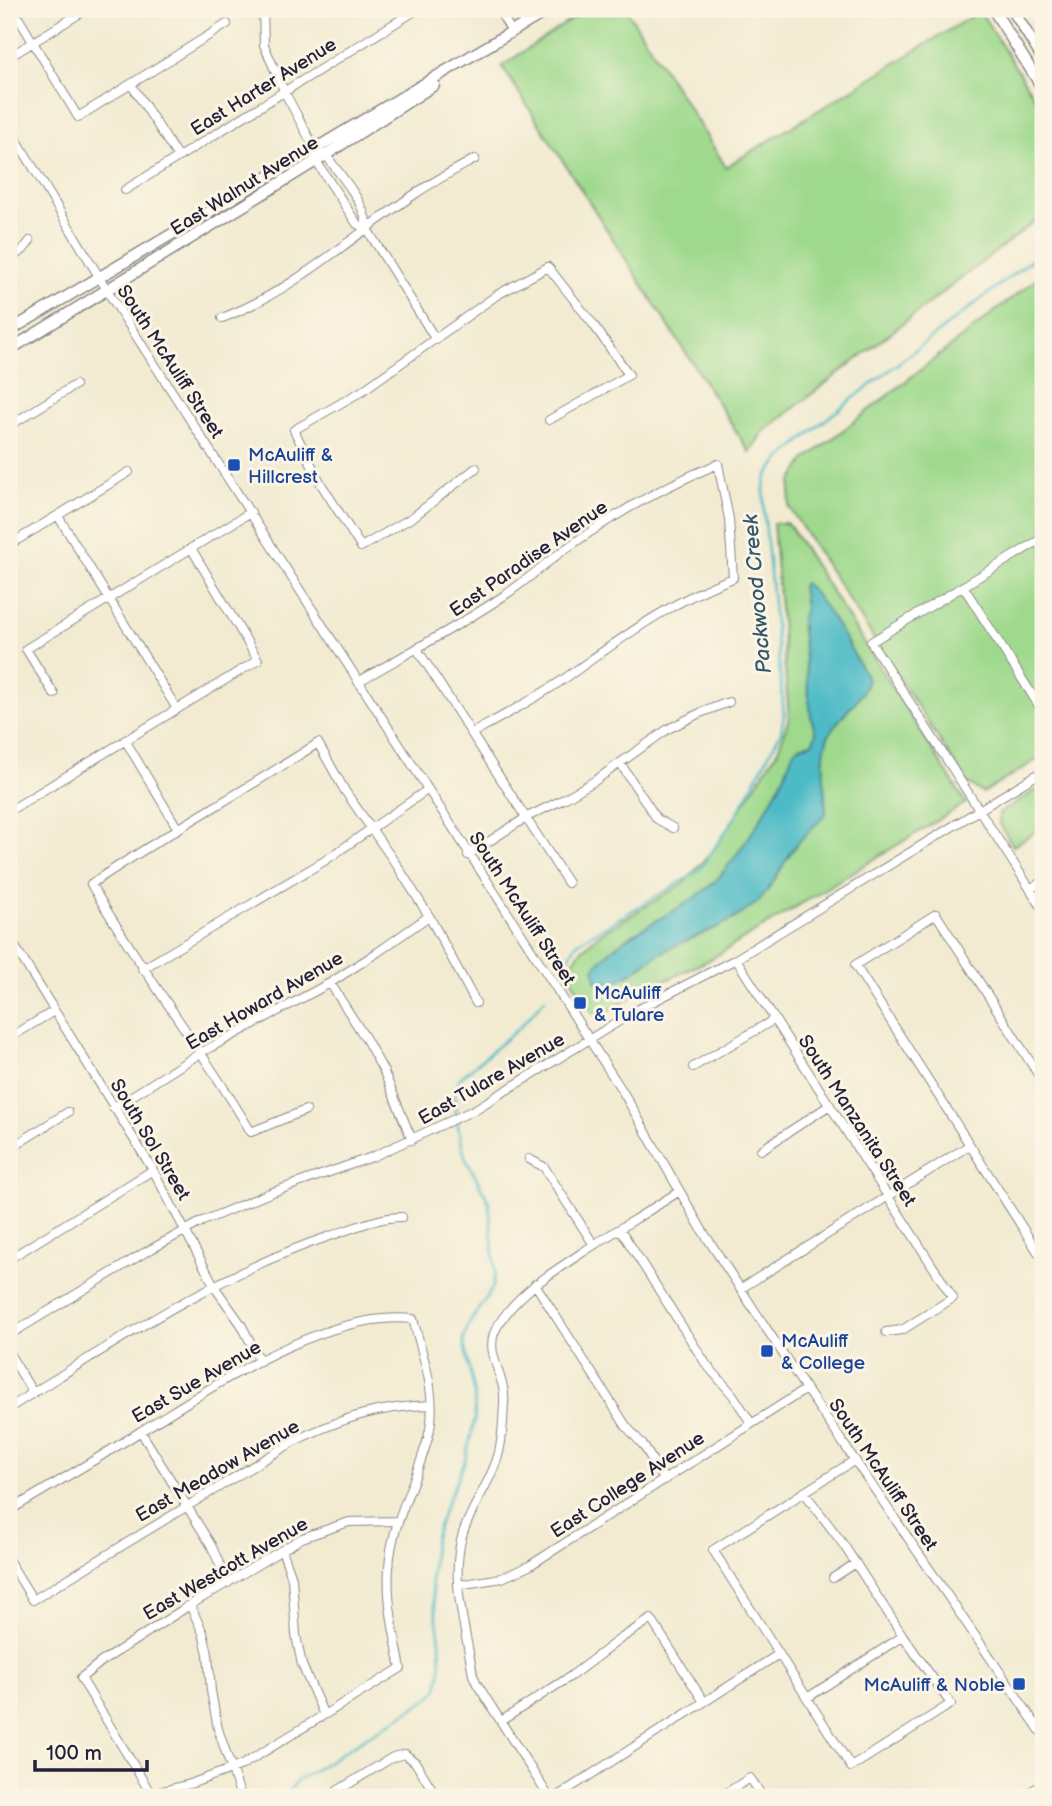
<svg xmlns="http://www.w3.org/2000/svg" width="1052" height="1806" font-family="'Balsamiq Sans',sans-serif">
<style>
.green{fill:#9fd98d;stroke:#607e64;stroke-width:2}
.water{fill:#4dbbc6;stroke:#386e80;stroke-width:2}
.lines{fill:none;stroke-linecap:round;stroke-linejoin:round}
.stream{stroke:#4dbbc6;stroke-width:2.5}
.minor-casing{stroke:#8a8686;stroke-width:10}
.major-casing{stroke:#8a8686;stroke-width:13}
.minor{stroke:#fff;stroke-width:8}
.major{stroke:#fff;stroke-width:10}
.transit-dot{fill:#1a4fb4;stroke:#fcf5e5;stroke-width:2.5}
.labels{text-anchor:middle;stroke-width:6;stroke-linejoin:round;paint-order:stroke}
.street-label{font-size:19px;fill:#22223b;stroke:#fcf5e5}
.transit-label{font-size:19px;fill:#164399;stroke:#fcf5e5;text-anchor:start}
.water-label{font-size:21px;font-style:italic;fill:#31586c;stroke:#fcf5e5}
</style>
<rect width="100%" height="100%" fill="#fcf5e5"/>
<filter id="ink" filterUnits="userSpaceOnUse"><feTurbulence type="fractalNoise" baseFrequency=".0143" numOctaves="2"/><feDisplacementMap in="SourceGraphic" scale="14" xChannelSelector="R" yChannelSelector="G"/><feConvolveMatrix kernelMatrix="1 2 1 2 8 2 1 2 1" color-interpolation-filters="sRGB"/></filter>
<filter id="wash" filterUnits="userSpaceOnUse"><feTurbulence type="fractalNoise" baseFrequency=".00686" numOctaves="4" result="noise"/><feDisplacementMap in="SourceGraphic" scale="28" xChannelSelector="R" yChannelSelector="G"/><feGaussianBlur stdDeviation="1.57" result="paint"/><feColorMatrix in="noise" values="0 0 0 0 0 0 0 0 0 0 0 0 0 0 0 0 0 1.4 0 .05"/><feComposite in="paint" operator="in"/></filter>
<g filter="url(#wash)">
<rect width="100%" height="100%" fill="#f2ebd2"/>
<path class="green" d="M587 9H626L726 167 980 11 1043 111V215L763 432 750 453 502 66Z
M1043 274V756L983 793 967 783 789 507 791 482 805 460Z
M773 523H786L791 528 966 803 709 960 647 989 602 1015 593 1013 566 971 580 952 598 935 684 883 716 847 778 750 789 718Z
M1043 786V827L1013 846 999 823V813Z"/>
<path class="water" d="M804 583C822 595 856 658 868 680 861 701 840 715 829 735 819 753 826 792 826 813 818 824 806 833 797 844 781 864 774 888 754 905 726 928 689 937 659 954 639 966 621 986 597 984L594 969C623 926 689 915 724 871 747 842 768 810 784 776 788 768 789 759 794 751 798 745 805 745 812 743L816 734 811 717 801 621 805 607 802 586Z"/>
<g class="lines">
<path class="stream" d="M562 969 577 943 699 871 736 816 781 732 784 715 764 511V487L767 476 779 460 824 421 1043 251
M456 1115 454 1095 459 1079 520 1027 545 999
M291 1797V1788L297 1781 428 1699 438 1688 441 1668 440 1641 431 1581 434 1541 442 1514 465 1461 475 1418 474 1392 463 1339 469 1324 493 1287 495 1272 489 1202 465 1157 457 1122"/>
</g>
</g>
<g filter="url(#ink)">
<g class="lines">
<g class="minor-casing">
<path id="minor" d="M13 9 78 117 227 24
M263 9 264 45 284 91 315 149 316 161 357 224 367 229
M498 9 512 32
M9 57 87 9
M131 84 178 157
M9 127 113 300 623 1092 702 1230 806 1389 1043 1735
M322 153 326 155C341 177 366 202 367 229L436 340
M125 190 418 9
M9 259 23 250 30 241
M222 318C294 291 352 236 415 194 434 181 455 170 475 159
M9 426 75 385
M476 468 413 517 361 547 321 484 294 430 362 391 497 295 548 267 593 324 629 375 549 420
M58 516 177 709
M1043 538 871 642 1043 909
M9 545 129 472
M963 586 1043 712
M417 649 568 883
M358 682C407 653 458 627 505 595 526 581 544 564 564 550 613 515 663 486 718 464L729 519 733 578C670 601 618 641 564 679 535 699 503 716 472 733
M54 694 26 649 251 512
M125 740 178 829
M620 763 657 819 673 828
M9 811 258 660 191 548
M468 855 527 817 562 800 596 780 668 729 700 713 729 702
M1030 889 1043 881
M9 937 153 1170 216 1289 241 1324 260 1361
M736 959 953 1298 902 1330 886 1332
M142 969 326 860 427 790
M330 983 366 1039 384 1072 412 1140
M9 1038 54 1011
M693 1067 775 1019
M1043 1082 936 914 855 965 1038 1252 1043 1248
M113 1108 202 1052 330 983 378 952 429 916
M306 1110 251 1132C201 1047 140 970 91 884 165 834 243 792 318 743L345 791 398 867 429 916 476 1003
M9 1149 68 1112
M761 1150 830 1105
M529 1159 544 1167 594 1245
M620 1229 706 1364 733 1395 751 1423
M9 1259 153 1170
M535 1284 626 1426 643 1445 664 1479
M740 1289 970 1145
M9 1335 144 1253 203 1221 270 1193 372 1157 474 1110 639 1009 736 959 1043 771
M9 1353 33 1393
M9 1408C112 1344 214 1275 330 1236 354 1228 378 1217 402 1217
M141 1432 211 1545 228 1583
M804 1492 843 1544 903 1636 951 1704 851 1767 713 1550 855 1460
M9 1511C53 1484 98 1459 141 1431 213 1387 325 1309 413 1319 422 1354 437 1392 430 1429 423 1465 403 1500 394 1536 382 1581 392 1624 401 1668L242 1765 190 1784 151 1794 81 1678 101 1662 190 1605 302 1538 349 1522 398 1521
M282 1550 292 1578 296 1635 302 1665 324 1715
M9 1561 33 1600 296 1440C346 1417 376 1407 431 1405
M833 1578 856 1563
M458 1585 502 1578 529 1566 806 1389
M190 1605 203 1633 208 1654 211 1691 218 1729 240 1794
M807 1698 903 1636
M501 1721 571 1676 620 1639 651 1619 704 1702
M333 1797 337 1791 393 1757 405 1754 415 1762 437 1797
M549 1797 477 1684 473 1675C466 1629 449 1579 463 1533 472 1506 490 1483 498 1456 503 1439 503 1420 504 1403 507 1377 482 1352 497 1327 517 1293 549 1275 580 1254 612 1233 646 1213 678 1192
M556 1797 779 1654
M720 1797 750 1778 763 1797
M1022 1797 1043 1784"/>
</g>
<g class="major-casing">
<path id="major" d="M993 9 1043 89
M1012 9 1043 59
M9 331 550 9
M9 350 316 161 434 85"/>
</g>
<use href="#minor" class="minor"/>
<use href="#major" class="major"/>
</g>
</g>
<g class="transit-dot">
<rect x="227" y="458" width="14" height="14" rx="3.5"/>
<rect x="573" y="996" width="14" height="14" rx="3.5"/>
<rect x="760" y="1344" width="14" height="14" rx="3.5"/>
<rect x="1012" y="1677" width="14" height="14" rx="3.5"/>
</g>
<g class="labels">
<g class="street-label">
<text transform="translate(263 86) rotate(-32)" y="7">East Harter Avenue</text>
<text transform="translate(244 185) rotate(-32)" y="7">East Walnut Avenue</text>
<text transform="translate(171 361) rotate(57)" y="7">South McAuliff Street</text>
<text transform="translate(528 558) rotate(-35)" y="7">East Paradise Avenue</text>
<text transform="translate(523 908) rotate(57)" y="7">South McAuliff Street</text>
<text transform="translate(264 1000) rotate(-30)" y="7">East Howard Avenue</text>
<text transform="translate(491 1078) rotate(-30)" y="7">East Tulare Avenue</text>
<text transform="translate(858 1120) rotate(57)" y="7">South Manzanita Street</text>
<text transform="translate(151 1139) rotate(59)" y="7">South Sol Street</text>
<text transform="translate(196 1381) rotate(-30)" y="7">East Sue Avenue</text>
<text transform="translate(217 1470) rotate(-30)" y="7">East Meadow Avenue</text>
<text transform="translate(884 1474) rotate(56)" y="7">South McAuliff Street</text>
<text transform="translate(627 1484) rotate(-33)" y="7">East College Avenue</text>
<text transform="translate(225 1568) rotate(-30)" y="7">East Westcott Avenue</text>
</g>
<g class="transit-label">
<text x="248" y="461">McAuliff &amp;<tspan x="248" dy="22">Hillcrest</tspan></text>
<text x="594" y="999">McAuliff<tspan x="594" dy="22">&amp; Tulare</tspan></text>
<text x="781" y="1347">McAuliff<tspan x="781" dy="22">&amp; College</tspan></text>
<text x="1005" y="1691" text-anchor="end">McAuliff &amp; Noble</text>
</g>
<g class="water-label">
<text transform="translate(757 594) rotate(-95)" y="7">Packwood Creek</text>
</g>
</g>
<rect width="1052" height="1806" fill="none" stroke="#fcf5e5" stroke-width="35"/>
<path d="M35 1760v10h112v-10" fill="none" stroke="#22223b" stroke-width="3.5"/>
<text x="46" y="1760" font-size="21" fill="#22223b" stroke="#fcf5e5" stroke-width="5" paint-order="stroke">100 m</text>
</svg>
